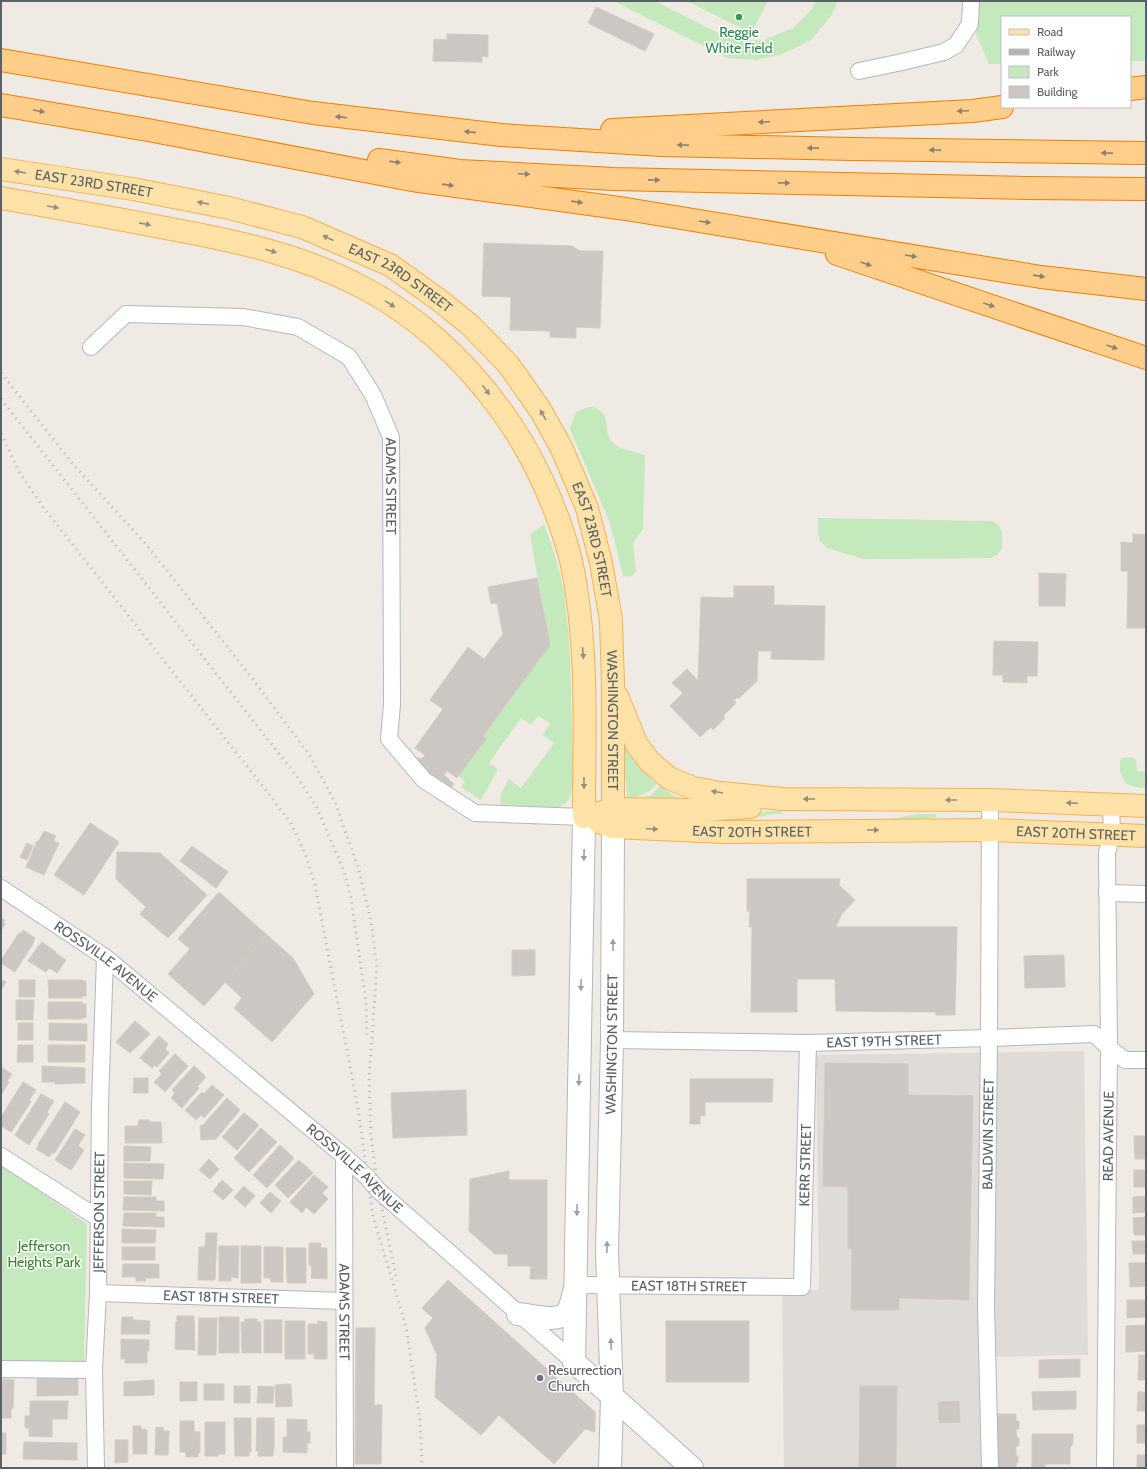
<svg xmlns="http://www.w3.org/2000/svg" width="1147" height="1469" font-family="Cabin,sans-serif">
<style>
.industrial{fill:#dfdcd7}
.green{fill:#c4e9bd}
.building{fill:#ccc7c2;stroke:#d4cbc0}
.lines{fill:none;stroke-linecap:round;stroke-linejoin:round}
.street-casing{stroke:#b4b7bb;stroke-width:18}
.secondary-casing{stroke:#b2b8bc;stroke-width:24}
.primary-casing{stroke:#fdaf4e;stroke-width:24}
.highway-casing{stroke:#f27e00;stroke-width:24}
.street{stroke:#fff;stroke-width:16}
.secondary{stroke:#fff;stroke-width:22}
.primary{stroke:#ffe2a8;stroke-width:22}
.highway{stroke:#ffce8a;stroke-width:22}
.rail{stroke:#b2b3b4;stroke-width:3;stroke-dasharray:1 5;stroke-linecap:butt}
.oneway{fill:#8c8270}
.oneway2{fill:#948e7c}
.oneway3{fill:#9da0a3}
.leisure-dot{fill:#2e9e5b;stroke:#fff;stroke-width:1.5}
.worship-dot{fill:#6b7280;stroke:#fff;stroke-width:1.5}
.labels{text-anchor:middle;stroke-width:3;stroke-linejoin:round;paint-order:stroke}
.leisure-label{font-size:14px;fill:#27864d;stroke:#fff}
.street-label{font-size:14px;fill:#5b6165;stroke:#fff}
.park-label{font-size:14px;fill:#37822d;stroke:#fff}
.worship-label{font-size:14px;fill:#5b616d;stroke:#fff;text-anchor:start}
</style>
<rect width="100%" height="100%" fill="#efeae3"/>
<path class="industrial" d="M1084 1051 1088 1355 988 1357 989 1468H784L782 1291 819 1290 816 1055Z"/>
<path class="green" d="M613 1H655L726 37 745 41 764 40 793 28 810 11 816 1H838L831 16 811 40 780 55 756 60 728 58Z
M687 1H768L751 33Z
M978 1H1146V61H1130V17H1002V64H989L976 34Z
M593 407C614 414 601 431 613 443 620 450 635 452 645 455L643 529 633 543 636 571C633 577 629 577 623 576L610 523 570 429 575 413 585 408Z
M818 518 992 521C1005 528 1002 535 1002 549L997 555 991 558 863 559 827 548 820 541 818 534Z
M544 524C552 546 560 569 564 593 571 641 571 688 572 736 573 749 575 789 569 799 566 804 559 807 554 809L500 804 501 793 509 779 521 788 554 743 543 735 550 723 538 716 531 725 521 718 489 763 498 769 481 800 461 787 465 782 458 776 486 739 483 736 550 645 530 535Z
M622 744 624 745C633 760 642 774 657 784 649 795 636 794 628 804Z
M1131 757 1136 760 1137 771H1146V788H1140L1126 784 1120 772V761L1123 758Z
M660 786 681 800H639L651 795Z
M782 811V814H774L742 820H721V816C741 813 762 811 782 811Z
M918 814H936V817L918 820H885Z
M1 1164 87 1224 84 1361H1Z"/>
<path class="building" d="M596 7 654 34 645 51 588 23Z
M447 34 488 35V57L482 56V62L433 61 434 39 447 40Z
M484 243 572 246 580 251H603L600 328 576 327V338L550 337V331L510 330 511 297 482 296Z
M1133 534 1146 535V628H1127L1128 571H1121V542L1133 543Z
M1039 573 1066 574 1065 606H1039Z
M537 578 550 645 483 736 486 739 457 778 447 771 444 775 454 784 450 788 415 763 418 758 422 759 425 755 415 748 443 709 430 700 468 647 484 659 503 634 497 603 491 604 488 587Z
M734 586H774V605L825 606 824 660 771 659 772 651H758L757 681 738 699 737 697 734 700 736 703 723 716 725 718 713 730 711 727 700 737 670 706 683 693 672 683 687 669 698 681 701 597 734 598Z
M994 641 1038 642 1037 676H1027V683L1003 682V675H993Z
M90 823 119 842 84 895 54 875Z
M44 831 56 836 53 841 59 843 44 875 26 867 37 841 38 842Z
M27 843 33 846 27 860 20 857Z
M192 846 228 872 216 888 180 861Z
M117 852 160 853 207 895 168 938 140 914 146 907 116 879Z
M747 879H840L839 885 855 900 841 915 836 927H957L955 1015H936V1012L836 1011 835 979H797V1012H751L752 927H749L750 911H747Z
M219 892 267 935 204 1006 168 974 190 949 178 939Z
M1 918 5 920 3 923 5 924 1 930Z
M23 930 35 938 33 942H34L15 972 1 963V960L19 933 21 934Z
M267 935 293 958 314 994 272 1042 234 1008 242 998 225 982Z
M42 942 56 952 55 953 66 960 57 973 49 968 46 972 28 961 39 945H40Z
M512 950H535V975L512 976Z
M1064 955 1065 987 1025 988 1024 956Z
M1 979 6 982 1 990Z
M19 980H35V997H19Z
M48 980H83V981H86V996H82V998H49Z
M16 1000H34L33 1020H16Z
M48 1002H82V1004H86V1018H82V1019H48Z
M135 1021 150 1034 130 1053 116 1042Z
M18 1023H33V1040H18Z
M49 1023 87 1024V1041L49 1040Z
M159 1036 168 1044 165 1049 169 1053 157 1067 155 1065 152 1068 140 1058Z
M18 1045H33V1062H17Z
M48 1045H85V1062H48Z
M175 1054 188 1066 165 1092 154 1082 162 1074 159 1071Z
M825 1063 908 1064V1095L973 1096 969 1300 899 1298V1310H851L852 1249 848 1248V1187L823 1186Z
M42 1066 85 1068V1083L55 1084V1082H42Z
M194 1066 206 1077 197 1087 199 1088 182 1108 171 1098 175 1093 172 1090Z
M1 1067 12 1074 7 1081 9 1082 1 1095Z
M134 1078H148V1093H133Z
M690 1079H773L772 1102H705V1116H700V1124H690Z
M23 1082 36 1090 29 1100 31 1102 11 1132 1 1126V1117Z
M212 1085 224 1095 204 1118 201 1115 196 1120 185 1110 202 1092 204 1094Z
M466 1090 467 1135 393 1138 391 1093Z
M41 1094 54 1101 47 1112 49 1114 29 1145 15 1135Z
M227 1098 240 1110 216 1139 201 1140 200 1126 203 1125Z
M65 1102 80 1112 54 1154 52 1153 49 1157 36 1149 39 1145 38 1144Z
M244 1113 259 1125 237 1150 222 1137Z
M139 1120H149V1122H161L162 1143H125V1126H138Z
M261 1128 277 1142 249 1172 234 1158Z
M75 1129 85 1135 78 1146 84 1150 71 1170 55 1160Z
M1134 1136H1146V1159H1135Z
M280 1145 294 1158 267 1188 253 1175Z
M124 1146 151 1147 150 1161H124Z
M209 1159 219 1169 210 1179 199 1170Z
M299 1160 313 1173 288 1198 275 1185Z
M124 1163 164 1164 163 1179 124 1178Z
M1134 1170H1146V1187H1134Z
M509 1171V1180H547V1279H530L531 1266H508V1254H495L469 1231 470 1179Z
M314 1175 328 1187 322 1193 328 1199 314 1214 306 1207 302 1213 290 1202Z
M222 1180 233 1190 223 1200 213 1191Z
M124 1181H152L151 1195 124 1194Z
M244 1186 255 1196 245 1207 234 1197Z
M270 1192 281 1201 271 1213 260 1203Z
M1146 1196V1212L1133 1213V1197Z
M124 1197H156V1201H164V1211L123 1210Z
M124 1213H156V1217H164V1227L123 1226Z
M1146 1217V1235H1134L1133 1218Z
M122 1229 156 1230 155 1243H122Z
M206 1233H217L215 1280H198L199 1247H205Z
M1132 1241H1146V1254H1133Z
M309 1243H321L320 1248H327V1279L311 1278 312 1266 309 1265Z
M219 1246H239L238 1278 231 1277V1281H219Z
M241 1246H261V1283H241Z
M122 1247H155V1260H122Z
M264 1247H283V1282H271L270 1278H264Z
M286 1248H306V1283H287Z
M1129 1263H1146V1286L1130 1287Z
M123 1264H159V1278H145L146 1281H136V1277H122Z
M448 1280 595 1412V1432L585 1429 554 1464 499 1415 481 1435 435 1397 437 1355 425 1328 433 1318 422 1308Z
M1127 1300H1146V1317L1127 1318Z
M177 1316H194L195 1350 175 1349 176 1321 177 1322Z
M122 1317H133V1320L150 1321 149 1334H121Z
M219 1317H239V1353H219Z
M199 1318H217L216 1355H198Z
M245 1319H257V1322H261V1353H242L241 1322H245Z
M264 1320H282V1353H264Z
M285 1321H305V1359H285Z
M318 1321 327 1322V1359H314V1354H308V1324H318Z
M666 1321H749V1382H666Z
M1146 1325V1351L1126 1352V1326Z
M356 1328H375L374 1405H382L381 1464H355Z
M121 1339 149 1340V1351L147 1350V1363H125V1359H121Z
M1139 1355H1146V1380H1138Z
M1080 1359V1377L1039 1378V1360Z
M78 1377V1395L37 1396V1379Z
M3 1379 14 1380 13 1408H11V1418H1V1383H3Z
M154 1380V1395L124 1396V1382Z
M180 1382H197V1401H180Z
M204 1384H224V1400H204Z
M291 1384 292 1406 276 1407 275 1385Z
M234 1386H250V1403H234Z
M258 1386 274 1387 273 1403H257Z
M860 1386H897L896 1468H859Z
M1076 1391V1409L1033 1410 1032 1392Z
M1138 1392H1146V1411H1137Z
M30 1401H68L67 1419H52V1437L29 1436V1428H25V1416H30Z
M959 1401 960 1422 939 1423 938 1402Z
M997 1414H1016V1421H1019V1429H1016L1017 1438H1019V1446H1016V1456H1018V1463H1016V1468H997Z
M234 1418H251V1452L249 1451V1456H235Z
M257 1418H274V1451H273V1456H258V1451H256Z
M287 1419 307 1420V1432H310V1443H307V1453L283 1452V1437H287Z
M180 1421H194V1432H200V1453H198V1457H186V1452H180Z
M205 1422H225V1454H219V1456H205Z
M1137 1425H1146V1443H1137Z
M133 1426H141V1429L147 1430V1454H133Z
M156 1427 164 1428 163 1431H169L168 1455H155Z
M1 1433H6V1454H1Z
M1032 1434H1073V1443L1070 1448V1464H1045V1468H1032Z
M115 1440H128V1462L115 1463Z
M24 1442 77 1443V1460L23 1459Z
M1137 1455H1146V1468H1137Z"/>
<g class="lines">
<g class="street-casing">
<g id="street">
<path d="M859 71 902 62 944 52 956 45 970 24 971 1"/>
<path id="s1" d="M91 347 126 314 243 317 298 327 349 357 373 395 391 437 392 704 389 739 424 780 475 813 584 817"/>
<path id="s2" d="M1 888 105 957 344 1156 367 1177 378 1190 574 1362"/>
<path d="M1107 893 1146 894"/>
<path id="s3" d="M612 1040 808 1043 989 1038 1094 1034 1109 1048 1125 1060H1146"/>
<path d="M1 1156 98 1218"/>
<path id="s4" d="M344 1156 345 1468"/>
<path id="s5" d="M576 1285 802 1287 808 1043"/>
<path id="s6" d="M98 1293 344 1301"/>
<path d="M1 1369 94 1370"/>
<path id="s7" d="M96 1468 94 1370 98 1293 100 1105 105 957"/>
<path id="s8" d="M990 1468 986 1306 989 1038 990 800"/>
<path id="s9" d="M1105 1468 1109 1046 1107 852 1112 836 1111 804"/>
</g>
</g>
<g class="secondary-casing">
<g id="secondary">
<path d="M584 817 574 1362 692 1468"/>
<path d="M518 1314C531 1315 556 1323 566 1313 571 1308 572 1299 574 1292"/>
<path id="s10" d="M610 1468 612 1397 607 1251 612 1040 613 827"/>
</g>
</g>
<g class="primary-casing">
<g id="primary">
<path id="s11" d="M1 169 133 189 229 208 302 227 390 265 439 300 470 325 508 364 541 411 562 449 587 508 601 563 611 620 613 685V827"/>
<path d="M1 198C58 208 115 218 171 229 236 241 301 255 360 286 415 314 464 359 500 409 529 448 549 490 564 536 567 546 570 555 572 565 589 648 584 732 584 817"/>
<path d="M617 696 637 745 650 762 669 778 693 788 721 793 783 799 990 800 1146 806"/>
<path d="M599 813 613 809 701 810 750 807"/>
<path id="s12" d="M599 822 613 827 723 832 990 830 1146 836"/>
</g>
</g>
<g class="highway-casing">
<path id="highway" d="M1 60 313 113 501 135 661 145 852 149 1146 153
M1130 89 1146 87
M1 105 148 130 412 180 626 209 1041 277 1146 289
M612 130 973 111 1002 107
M379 160 460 171 614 179 1025 188 1146 189
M837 254 1146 358"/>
</g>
<use href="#street" class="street"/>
<use href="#secondary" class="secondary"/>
<use href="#primary" class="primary"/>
<use href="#highway" class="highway"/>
<path class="rail" d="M1 373 72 463 145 543 255 682 310 756 335 802 358 867 371 921 377 967 369 1078 371 1135 378 1190 397 1281
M1 399 298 778 316 806 344 871 351 898 360 960 366 1001 367 1038
M1 434 20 473 43 507 268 793 291 823 306 856 315 885 358 1108 373 1217 406 1326 420 1421 422 1468"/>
</g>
<defs><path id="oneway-solid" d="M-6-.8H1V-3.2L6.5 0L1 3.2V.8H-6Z"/></defs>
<g class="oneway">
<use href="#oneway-solid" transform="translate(39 111) rotate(10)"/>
<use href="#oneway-solid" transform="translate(963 111) rotate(177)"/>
<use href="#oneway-solid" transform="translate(341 117) rotate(-173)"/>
<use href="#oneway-solid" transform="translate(764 122) rotate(177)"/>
<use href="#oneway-solid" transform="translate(470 132) rotate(-174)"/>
<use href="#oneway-solid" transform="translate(683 145) rotate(-179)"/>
<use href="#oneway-solid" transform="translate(813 148) rotate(-179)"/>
<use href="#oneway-solid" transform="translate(935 150) rotate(-179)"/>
<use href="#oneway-solid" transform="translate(1107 153) rotate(-179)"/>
<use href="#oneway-solid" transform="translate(395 162) rotate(7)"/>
<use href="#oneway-solid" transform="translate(524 174) rotate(3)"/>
<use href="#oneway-solid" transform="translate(654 180) rotate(1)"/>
<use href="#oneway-solid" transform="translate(784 183) rotate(1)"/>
<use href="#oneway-solid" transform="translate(448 185) rotate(8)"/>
<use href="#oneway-solid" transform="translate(577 202) rotate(8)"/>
<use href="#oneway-solid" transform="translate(705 222) rotate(9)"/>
<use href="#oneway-solid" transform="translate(911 256) rotate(9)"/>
<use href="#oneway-solid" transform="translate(866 264) rotate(19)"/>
<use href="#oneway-solid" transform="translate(1039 276) rotate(8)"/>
<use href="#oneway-solid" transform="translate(989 305) rotate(19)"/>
<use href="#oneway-solid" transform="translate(1112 347) rotate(19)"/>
</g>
<g class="oneway2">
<use href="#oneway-solid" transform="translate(20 172) rotate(-171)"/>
<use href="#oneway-solid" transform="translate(203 203) rotate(-169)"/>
<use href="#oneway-solid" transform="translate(53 207) rotate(10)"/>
<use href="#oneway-solid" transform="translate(145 224) rotate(11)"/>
<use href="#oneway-solid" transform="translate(328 238) rotate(-156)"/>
<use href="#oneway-solid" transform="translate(271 251) rotate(16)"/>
<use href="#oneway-solid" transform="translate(390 304) rotate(32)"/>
<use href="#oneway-solid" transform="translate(486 390) rotate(53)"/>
<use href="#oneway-solid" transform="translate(543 415) rotate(-120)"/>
<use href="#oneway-solid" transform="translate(583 653) rotate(85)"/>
<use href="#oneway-solid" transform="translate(584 783) rotate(90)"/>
<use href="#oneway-solid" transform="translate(717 792) rotate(-170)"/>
<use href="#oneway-solid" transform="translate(809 799) rotate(-180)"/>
<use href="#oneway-solid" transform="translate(951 800) rotate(-180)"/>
<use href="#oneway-solid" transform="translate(1072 803) rotate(-178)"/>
<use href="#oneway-solid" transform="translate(652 829) rotate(2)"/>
<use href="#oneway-solid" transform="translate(873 830)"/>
</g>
<g class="oneway3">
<use href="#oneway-solid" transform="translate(584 855) rotate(91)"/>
<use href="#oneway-solid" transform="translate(613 945) rotate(-90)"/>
<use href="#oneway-solid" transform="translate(581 985) rotate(91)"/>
<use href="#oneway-solid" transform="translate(579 1080) rotate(91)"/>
<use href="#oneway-solid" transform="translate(577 1210) rotate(91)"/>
<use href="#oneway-solid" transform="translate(607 1247) rotate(-89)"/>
<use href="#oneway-solid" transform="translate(611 1344) rotate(-92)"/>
</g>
<circle class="leisure-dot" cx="739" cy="17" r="4"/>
<circle class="worship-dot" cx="540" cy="1378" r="4"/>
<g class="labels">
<g class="leisure-label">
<text x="739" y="37">Reggie<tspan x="739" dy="16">White Field</tspan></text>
</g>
<g class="street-label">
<text dy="5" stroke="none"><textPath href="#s11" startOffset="94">EAST 23RD STREET</textPath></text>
<text dy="5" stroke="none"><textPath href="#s11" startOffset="418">EAST 23RD STREET</textPath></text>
<text dy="5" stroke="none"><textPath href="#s1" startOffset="420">ADAMS STREET</textPath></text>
<text dy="5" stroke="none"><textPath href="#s11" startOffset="754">EAST 23RD STREET</textPath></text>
<text dy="5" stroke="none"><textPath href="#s11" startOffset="937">WASHINGTON STREET</textPath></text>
<text dy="5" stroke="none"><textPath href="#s12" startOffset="154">EAST 20TH STREET</textPath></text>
<text dy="5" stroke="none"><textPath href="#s12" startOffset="478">EAST 20TH STREET</textPath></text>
<text dy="5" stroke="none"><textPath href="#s2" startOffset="128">ROSSVILLE AVENUE</textPath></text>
<text dy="5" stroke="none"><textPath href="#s3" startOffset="272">EAST 19TH STREET</textPath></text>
<text dy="5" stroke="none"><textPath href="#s10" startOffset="424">WASHINGTON STREET</textPath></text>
<text dy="5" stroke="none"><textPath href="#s8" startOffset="334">BALDWIN STREET</textPath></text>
<text dy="5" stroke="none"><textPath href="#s9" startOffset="332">READ AVENUE</textPath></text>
<text dy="5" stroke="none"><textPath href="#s5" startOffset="348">KERR STREET</textPath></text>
<text dy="5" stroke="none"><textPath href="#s2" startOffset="452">ROSSVILLE AVENUE</textPath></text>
<text dy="5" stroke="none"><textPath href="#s7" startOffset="256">JEFFERSON STREET</textPath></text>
<text dy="5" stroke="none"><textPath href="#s5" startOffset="113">EAST 18TH STREET</textPath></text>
<text dy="5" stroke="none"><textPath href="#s6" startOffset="123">EAST 18TH STREET</textPath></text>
<text dy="5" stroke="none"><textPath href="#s4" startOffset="156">ADAMS STREET</textPath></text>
</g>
<g class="park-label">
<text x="44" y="1251">Jefferson<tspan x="44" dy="16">Heights Park</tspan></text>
</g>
<g class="worship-label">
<text x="548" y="1375">Resurrection<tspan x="548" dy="16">Church</tspan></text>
</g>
</g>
<rect width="1147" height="1469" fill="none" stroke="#5b6165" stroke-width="4"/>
<rect x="1001" y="16" width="130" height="92" fill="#ffffff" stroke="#bdc0c1"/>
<rect x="1009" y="29" width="20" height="6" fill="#ffe2a8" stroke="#bdc0c1"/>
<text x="1037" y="36" font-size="12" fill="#5b6165">Road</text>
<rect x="1009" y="49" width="20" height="6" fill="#b2b3b4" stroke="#bdc0c1"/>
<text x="1037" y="56" font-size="12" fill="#5b6165">Railway</text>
<rect x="1009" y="66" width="20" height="12" fill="#c4e9bd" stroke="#bdc0c1"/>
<text x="1037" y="76" font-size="12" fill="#5b6165">Park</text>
<rect x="1009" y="86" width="20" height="12" fill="#ccc7c2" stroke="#bdc0c1"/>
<text x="1037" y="96" font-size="12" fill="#5b6165">Building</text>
</svg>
